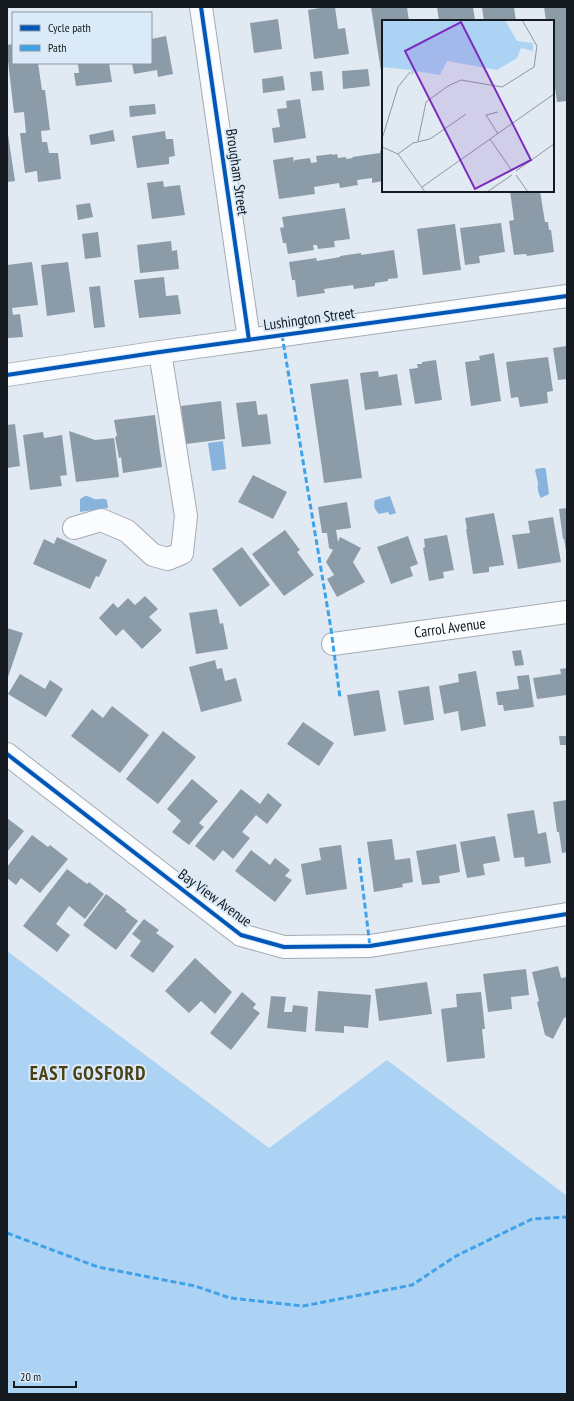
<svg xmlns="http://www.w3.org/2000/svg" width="574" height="1401" font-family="'PT Sans Narrow',sans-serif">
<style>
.forest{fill:#acd2f4}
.water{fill:#87b3dc}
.building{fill:#8b9ba8}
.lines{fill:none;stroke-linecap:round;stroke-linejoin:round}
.minor-casing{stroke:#a4abb2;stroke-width:24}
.minor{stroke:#fafcfd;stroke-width:22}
.quiet{stroke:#3da2ea;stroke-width:3;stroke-dasharray:6 3;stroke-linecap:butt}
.cycleway-casing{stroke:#dbeaf8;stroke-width:6}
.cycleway{stroke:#0057b8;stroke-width:4}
.labels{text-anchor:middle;stroke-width:4;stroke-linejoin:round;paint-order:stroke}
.street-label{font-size:15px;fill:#141a1f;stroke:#dbeaf8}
.district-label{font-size:19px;font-weight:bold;letter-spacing:1px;fill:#494016;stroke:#dbeaf8}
.inset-road{fill:none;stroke:#8f979e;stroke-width:1}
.view{fill:#7b2cbf;fill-opacity:0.15;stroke:#7b2cbf;stroke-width:2}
.inset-edge{fill:none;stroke:#141a1f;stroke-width:2}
</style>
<rect width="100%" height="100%" fill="#e1eaf2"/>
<path class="forest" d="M7 951 269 1148 387 1060 567 1196V1394H7Z"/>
<path class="water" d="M223 441 226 469 212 471 208 443Z
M542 468H545L546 471 549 494 541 498C538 493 537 488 538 483L535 470 536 469Z
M85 496C89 496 90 497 94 499 100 500 102 497 107 500L108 508 80 512V499Z
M390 496 396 513 390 515 388 512 379 514C375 510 373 506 375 500Z"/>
<path class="building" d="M326 7H335L338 29 345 28 349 54 314 59 308 10Z
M371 7H407L409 21H383V84Z
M437 7H473L475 20 439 21Z
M482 7H514L516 21H484Z
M544 7H567V101L557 102 553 74V21H546Z
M278 19 282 49 254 53 250 23Z
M166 36 173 74 158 77 157 70 134 74 132 63H151V39Z
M13 44V63H38L42 90H45L50 130 41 131 42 142H47L49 153H58L61 179 38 182 37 171 25 173 20 133H26L24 112 14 113 7 52V45Z
M78 63H109L112 82 76 86 74 73H79Z
M368 69 370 86 343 89 342 71Z
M322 71 324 90 312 91 310 72Z
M283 76 285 90 263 93 262 79Z
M300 99 306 138 274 143 272 128 280 127 277 109 287 108 286 101Z
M155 104 156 114 130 117 129 106Z
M7 128 15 181 7 182Z
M113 130 115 141 91 145 89 135Z
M165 131 166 139H173L175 156 169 157V164L137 168 132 136Z
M383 147V181L372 183V178L357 180 358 185 340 188 339 183 314 187 315 194 279 199 273 160 293 157 294 162 295 160 310 158 311 163 317 162 316 156 332 154V155L337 154 338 158 346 157V159L353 158 352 157 380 153 381 148Z
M163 181 164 187 180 185 185 215 152 219 147 183Z
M510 191H540L545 222H548L549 230H551L554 252 527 256 526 254 514 255 509 221 514 220Z
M90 203 93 217 78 220 76 205Z
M345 208 350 239 334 241 335 247 318 249 317 245H313L314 250 288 254 286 243H283L280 228 284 227 282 217Z
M501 223 505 252 479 256 480 263 465 265 460 228Z
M455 224 461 270 423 275 417 229Z
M98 232 101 257 85 259 82 234Z
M171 241 172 251 177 250 179 269 140 273 137 245Z
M394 250 398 278 388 279V281L375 283V286L354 289 353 285 324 289 325 293 297 297 295 280H292L289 262 316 258 317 261 340 257V256L361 253V255Z
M32 262 38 305 12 308 13 315 20 314 23 337 7 338V265Z
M68 262 75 312 47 316 41 265Z
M164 277 166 296 178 295 181 314 139 318 134 280Z
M100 286 105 327 94 328 89 287Z
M567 346V379L558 380 553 348Z
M494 353 501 401 471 406 465 362 480 360 479 356Z
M548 357 553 391 547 392 548 403 520 407 518 397 511 398 506 362Z
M436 360 442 400 415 404 409 369 418 368 417 364H422V362Z
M378 371 379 377 397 374 402 405 365 410 360 373Z
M348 379 362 478 324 483 310 384Z
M221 401 225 439 186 444 181 406Z
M256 401 258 415 267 414 271 444 242 447 236 403Z
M155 415 162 467 123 473 121 457 119 458 115 437 117 436 114 420Z
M15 424 20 466 7 468V425Z
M69 431 95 440 114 438 119 477 76 482Z
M43 432 44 438 62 435 67 475 60 476 62 486 30 490 23 435Z
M253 475 287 492 273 519 238 502Z
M347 502 351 528 336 530 338 542 340 537 361 548 353 562 365 582 337 597 327 579 334 575 326 562 333 550 329 548 327 533H322L318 507Z
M567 508V549L566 550 564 539H563L559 509Z
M494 513 504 565 489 567V572L473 574 466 529H467L465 518Z
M553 517 561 562 518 569 512 535 530 533 528 521Z
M285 530 300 550 297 552 314 575 284 596 252 554Z
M447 535 454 570 443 572 444 578 429 581 423 548 425 547 424 539Z
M408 536 418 564 410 567 413 576 391 584 377 547Z
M57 537 107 560 99 577 96 576 90 589 33 564 44 539 54 544Z
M242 547 270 585 240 607 212 569Z
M145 596 158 609 149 617 162 630 142 649 123 629 116 636 99 618 113 603 118 608 128 598 135 605Z
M217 609 220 624 223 623 228 649 196 654 189 613Z
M7 628 23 633 7 680Z
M521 650 524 665 515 666 512 651Z
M215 660 217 669 222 668 225 681 236 678 242 701 201 712 189 667Z
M567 668V695L537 699 533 678 561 674 560 669Z
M476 671 486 726 461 731 458 711 444 714 439 686 459 682 458 674Z
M20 674 45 689 50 680 63 689 46 717 8 694Z
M529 675 534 707 504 711 503 705H498L496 692 519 689 517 676Z
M429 686 434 720 404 725 398 691Z
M379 690 386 731 354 736 347 695Z
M112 706 149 735 120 773 71 736 92 709 103 718Z
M303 722 334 743 319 766 287 744Z
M163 731 196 757 158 804 126 779Z
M559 736H567V745H560Z
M192 779 218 801 199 823 204 827 189 845 172 832 181 821 167 809Z
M241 789 260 804 268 793 282 805 267 824 256 815 242 832 250 838 233 859 223 850 214 861 195 846Z
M567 800V852L562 853 559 832H557L553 802Z
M534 810 538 834 546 832 551 863 525 867 524 857 514 858 507 814Z
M7 818 24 831 7 852Z
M32 835 48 847 50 845 68 859 40 893 21 878 16 885 7 878V867Z
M495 836 500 861 483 864 485 875 467 878 460 842Z
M392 839 395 860 410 858 413 882 402 884 403 887 374 892 367 842Z
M456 844 460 872 439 876 440 883 422 885 416 851Z
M341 845 347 889 306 895 301 864 321 860 319 848Z
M251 850 270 865 275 858 290 870 285 876 292 880 275 902 235 871Z
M67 869 87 884 89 882 104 894 85 919 69 906 56 924 70 935 57 952 23 926Z
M106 894 127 910 125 911 138 921 116 950 83 925Z
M144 919 159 930 156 933 174 946 153 973 130 956 141 941 132 934Z
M195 958 232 992 215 1014 201 1001 189 1013 165 991Z
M558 966 561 978 567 977V1017L564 1018 553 1039 545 1035 537 1002 539 1001 532 972Z
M526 969 529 995 511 997 512 1009 488 1012 483 974Z
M427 982 432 1014 379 1021 375 989Z
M318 991 371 995 368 1028 344 1026V1033L315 1031Z
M242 992 256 1004 253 1008 260 1013 231 1050 210 1033Z
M481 992 485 1029H482L485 1058 447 1062 441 1009 457 1007 456 994Z
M271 996 286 997 284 1012H292L293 1005 308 1007 306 1032 267 1028Z"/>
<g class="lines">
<g class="minor-casing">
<g id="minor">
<path d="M201 7 249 340"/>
<path d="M7 375 160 352 567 296"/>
<path d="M74 528 101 520 127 531 153 555 168 559 182 553 186 516 160 352"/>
<path id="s1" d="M333 644 567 612"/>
<path d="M7 754 241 935 284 947 370 946 567 914"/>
</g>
</g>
<use href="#minor" class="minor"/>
<path class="quiet" d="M282 335 331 629 340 698
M359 858 370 946
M7 1233 98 1267 195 1286 230 1298 303 1306 412 1285 456 1256 532 1219 567 1217"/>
<g class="cycleway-casing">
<path id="cycleway" d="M201 7 249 340
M7 375 160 352 567 296
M7 754 241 935 284 947 370 946 567 914"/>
</g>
<use href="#cycleway" class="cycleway"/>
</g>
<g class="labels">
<g class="street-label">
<text transform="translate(237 172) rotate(82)" y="5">Brougham Street</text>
<text transform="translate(309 319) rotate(-8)" y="5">Lushington Street</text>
<text dy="5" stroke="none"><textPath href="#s1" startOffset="118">Carrol Avenue</textPath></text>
<text transform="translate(215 898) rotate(36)" y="5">Bay View Avenue</text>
</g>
<g class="district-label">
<text x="88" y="1080">EAST GOSFORD</text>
</g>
</g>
<g transform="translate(382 20)">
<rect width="172" height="172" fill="#e1eaf2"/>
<path d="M0 0H123L135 21 151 23V31L139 28 135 38 115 50 65 41 58 55 33 51 29 56V50L0 47Z" fill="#acd2f4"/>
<path class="inset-road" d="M116 92 104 95 116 114M0 119 16 67 28 52M108 119 130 151M36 121 44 82 66 66 79 60 120 67 152 47 155 26 140 0M0 127 16 134 43 172M16 134 31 123 48 119 84 94M134 151 172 124M134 155 146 172M40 167 172 74M105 172 130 155"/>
<path class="view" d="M79 2 149 140 93 169 23 31Z"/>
<rect width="172" height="172" class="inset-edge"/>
</g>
<rect width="574" height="1401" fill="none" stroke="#141a1f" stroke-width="16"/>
<rect x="12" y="12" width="140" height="52" fill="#dbeaf8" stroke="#8b97a1"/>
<rect x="20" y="25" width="20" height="6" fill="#0057b8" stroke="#8b97a1"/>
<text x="48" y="32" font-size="12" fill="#141a1f">Cycle path</text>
<rect x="20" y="45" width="20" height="6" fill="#3da2ea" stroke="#8b97a1"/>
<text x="48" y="52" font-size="12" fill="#141a1f">Path</text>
<path d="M14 1381v6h62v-6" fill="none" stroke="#141a1f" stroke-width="2"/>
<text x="20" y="1381" font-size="12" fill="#141a1f" stroke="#dbeaf8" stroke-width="3" paint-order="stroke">20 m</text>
</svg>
